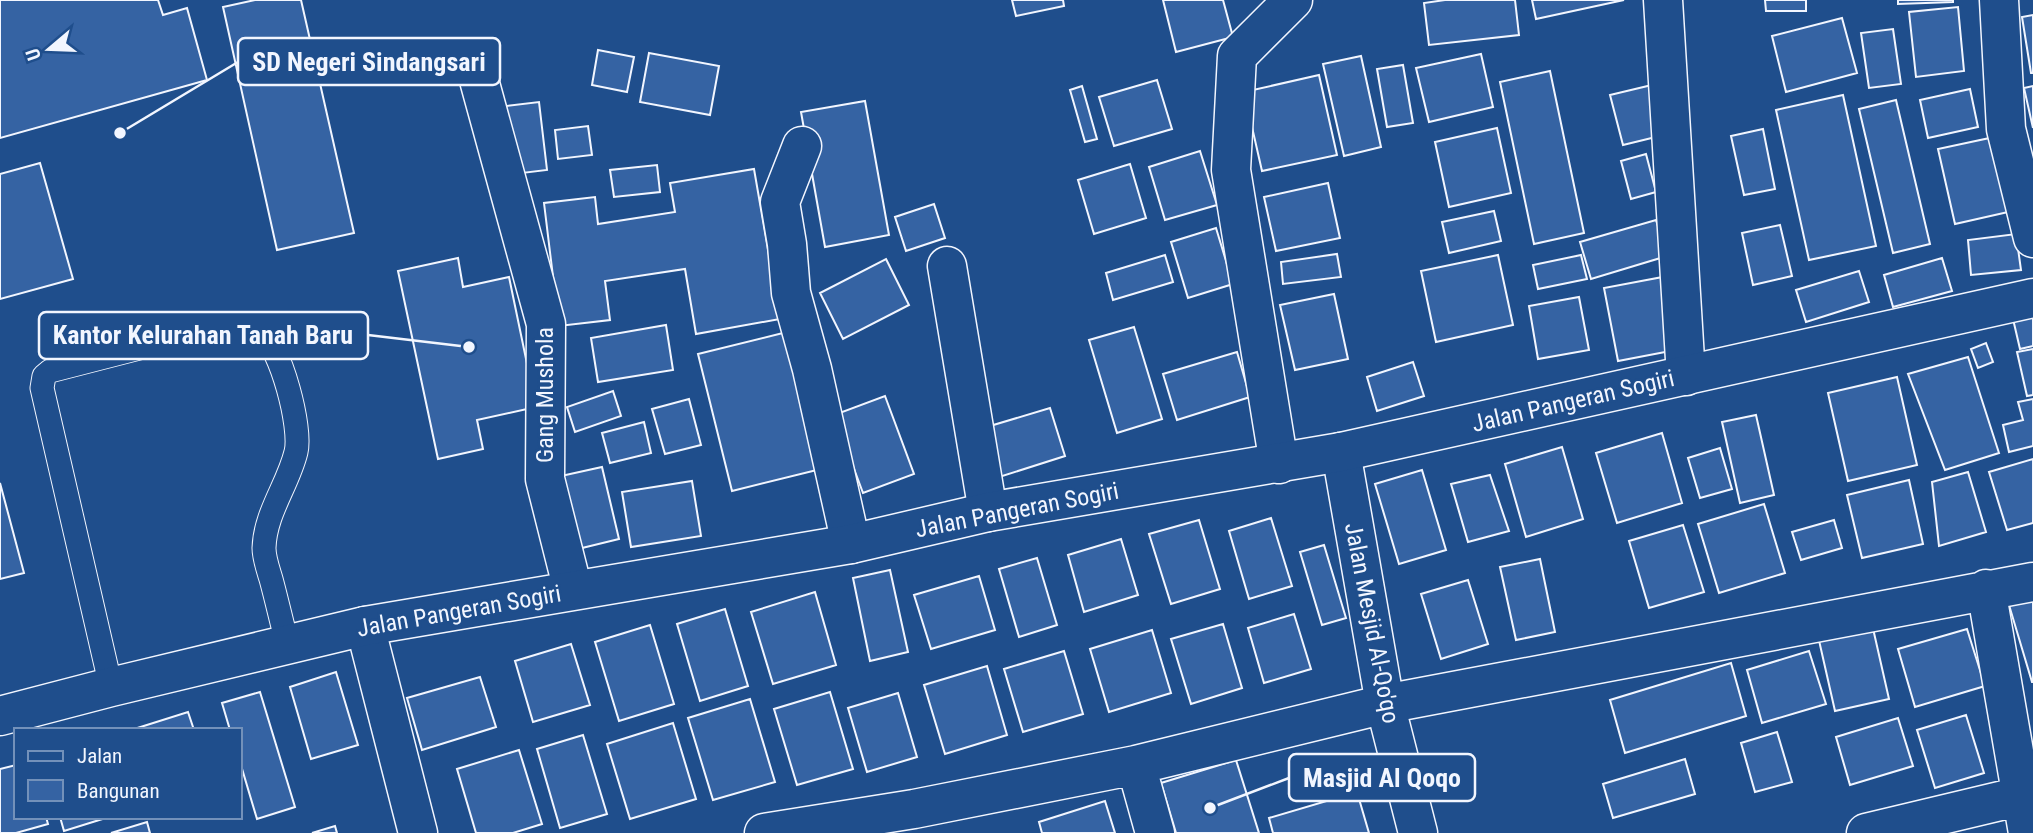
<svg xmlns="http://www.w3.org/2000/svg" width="2033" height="833" font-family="'Roboto Condensed',sans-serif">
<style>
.building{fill:#3563a3;stroke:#f2f6ff;stroke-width:2}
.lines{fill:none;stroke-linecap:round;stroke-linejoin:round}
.service-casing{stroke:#f2f6ff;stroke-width:25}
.minor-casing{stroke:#f2f6ff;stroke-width:41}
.tertiary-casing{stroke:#f2f6ff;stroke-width:41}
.service{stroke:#1f4e8c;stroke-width:23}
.minor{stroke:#1f4e8c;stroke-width:38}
.tertiary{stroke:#1f4e8c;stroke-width:38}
.labels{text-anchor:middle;stroke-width:5;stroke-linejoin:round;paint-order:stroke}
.street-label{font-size:24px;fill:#f2f6ff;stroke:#1f4e8c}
.leader{fill:none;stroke:#f2f6ff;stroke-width:2.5}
.callout-dot{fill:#f2f6ff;stroke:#1f4e8c;stroke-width:2.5}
.callout{fill:#1f4e8c;stroke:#f2f6ff;stroke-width:2.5}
.callout-label{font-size:26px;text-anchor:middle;font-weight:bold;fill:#f2f6ff}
</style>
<rect width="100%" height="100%" fill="#1f4e8c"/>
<path class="building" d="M0 0H158L163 15 187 8 207 80 0 138Z
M255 0H301L354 233 277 250 223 7Z
M1012 0H1063L1064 6 1016 16Z
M1163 0H1223L1233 37 1176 52Z
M1445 0H1515L1519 35 1429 45 1424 3Z
M1532 0H1624L1536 19Z
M1765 0H1806V11H1766Z
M1898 0H1953V2L1898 4Z
M1958 7 1964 71 1916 77 1909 12Z
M2033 15V73H2031L2022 17Z
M1842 18 1857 73 1786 92 1772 36Z
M1893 29 1901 84 1869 88 1861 33Z
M598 50 634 57 627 92 592 85Z
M649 53 719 66 710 115 640 102Z
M1481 54 1493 107 1429 122 1416 68Z
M1361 56 1381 147 1344 156 1323 64Z
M1403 65 1413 123 1387 127 1377 69Z
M1550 71 1584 233 1534 244 1500 82Z
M1319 75 1337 155 1262 171 1244 92Z
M1157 80 1172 129 1114 146 1099 97Z
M1656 84 1668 134 1623 145 1610 95Z
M1082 86 1097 139 1085 142 1070 90Z
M2033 86V128L2024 88Z
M1970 89 1978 127 1928 138 1920 100Z
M1843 95 1876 246 1809 260 1776 110Z
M1896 100 1930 244 1893 253 1859 109Z
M865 101 889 235 825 247 801 112Z
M539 102 547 170 514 174 506 106Z
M588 126 592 155 558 159 555 130Z
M1497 128 1511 193 1449 207 1435 142Z
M1763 129 1775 189 1744 195 1731 136Z
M1999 136 2017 210 1955 224 1938 149Z
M1200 151 1217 205 1165 220 1149 167Z
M1646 154 1656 192 1631 199 1621 161Z
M40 163 73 279 0 299V174Z
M1130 164 1146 218 1094 234 1078 180Z
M657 165 660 192 614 197 610 170Z
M754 169 780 319 696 334 685 269 605 281 610 320 559 326 544 203 595 197 598 224 675 212 670 183Z
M1328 183 1340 238 1276 251 1264 197Z
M934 204 945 238 906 251 895 217Z
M1494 211 1501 241 1449 253 1442 222Z
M1656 220 1667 256 1591 279 1580 242Z
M1780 225 1792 276 1753 285 1742 233Z
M1216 228 1233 284 1188 298 1171 242Z
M2016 234 2021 270 1971 275 1968 240Z
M1337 254 1341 277 1283 284 1281 262Z
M1165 255 1173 282 1113 300 1106 273Z
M1498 255 1513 325 1436 342 1421 271Z
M1581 255 1587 279 1538 289 1533 265Z
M458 258 463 287 509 277 536 407 477 420 483 449 438 459 398 271Z
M1942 258 1952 291 1893 307 1884 275Z
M886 259 909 305 843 339 820 293Z
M1859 271 1869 302 1806 322 1796 290Z
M1668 276 1681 349 1618 361 1604 288Z
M1334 294 1348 359 1295 370 1280 305Z
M1579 297 1589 350 1538 359 1529 306Z
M2033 314V346L2020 349 2013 319Z
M666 325 673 370 598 382 591 338Z
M1134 327 1162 419 1117 433 1089 340Z
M791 331 825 468 732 491 698 354Z
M1986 343 1993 362 1978 368 1971 349Z
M2033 349V395L2027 396 2017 352Z
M1237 352 1250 397 1177 420 1163 374Z
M1968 357 1999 453 1945 470 1908 374Z
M1413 362 1424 396 1377 411 1367 377Z
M1897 377 1917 465 1848 481 1828 393Z
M613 391 621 416 575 432 567 407Z
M885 396 914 474 863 493 834 415Z
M689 399 701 445 665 454 652 409Z
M2033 399V446L2009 452 2003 425 2023 420 2018 402Z
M1050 408 1065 456 996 478 980 429Z
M1756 415 1774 495 1740 503 1722 422Z
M644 422 651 453 610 463 602 433Z
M1662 433 1682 503 1617 523 1596 453Z
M1562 447 1583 519 1526 537 1505 464Z
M1720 448 1732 489 1700 498 1688 458Z
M2033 459V523L2007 530 1989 472Z
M602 467 619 539 578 549 561 476Z
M1422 470 1446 550 1399 564 1375 484Z
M1968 472 1986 532 1939 546 1932 482Z
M1490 475 1509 531 1468 542 1451 484Z
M1909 480 1923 544 1862 558 1847 495Z
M692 481 701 536 631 547 622 492Z
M0 483 24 573 0 579Z
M1764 504 1785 573 1719 593 1698 524Z
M1271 518 1292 586 1249 599 1229 531Z
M1199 520 1220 589 1171 604 1149 534Z
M1834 520 1842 548 1801 560 1792 532Z
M1683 525 1704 592 1649 608 1629 541Z
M1121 539 1138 595 1084 612 1068 555Z
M1324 545 1346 618 1322 625 1300 552Z
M1037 558 1057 625 1019 637 999 569Z
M1540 559 1555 632 1516 640 1500 567Z
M890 570 908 652 870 661 853 578Z
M979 576 995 630 931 649 914 595Z
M1468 580 1488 644 1441 659 1421 594Z
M815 592 836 665 773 684 751 612Z
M2033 598V682H2032L2009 605Z
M725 609 748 686 700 701 677 624Z
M1294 614 1311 669 1264 683 1248 628Z
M1223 624 1242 688 1191 704 1171 639Z
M1872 624 1889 699 1835 711 1818 636Z
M650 625 674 704 619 721 595 642Z
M1967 629 1985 686 1915 707 1898 649Z
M1152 630 1171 693 1109 712 1090 649Z
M571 644 590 705 533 722 515 661Z
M1064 651 1083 714 1023 732 1004 669Z
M1809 651 1826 704 1762 723 1747 670Z
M1731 663 1746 716 1625 753 1610 700Z
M987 666 1007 735 945 754 924 685Z
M336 672 358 745 311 759 290 687Z
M480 677 496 727 422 750 407 698Z
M260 692 295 807 257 819 240 762V730H230L222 703Z
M830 692 853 769 797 785 774 709Z
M898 693 917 757 867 772 848 708Z
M750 699 775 782 713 800 688 718Z
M188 712 194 730H131Z
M1966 715 1984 773 1935 788 1917 730Z
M1898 718 1913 766 1850 785 1836 737Z
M673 723 696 799 630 819 607 744Z
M1777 732 1792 782 1755 792 1741 743Z
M583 735 607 814 560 828 537 749Z
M519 750 542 824 513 833H476L457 769Z
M1685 759 1695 794 1613 818 1603 784Z
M1236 760 1259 833H1176L1161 783Z
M16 765V817H46L48 824 16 833H0V769Z
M1357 792 1369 833H1273L1269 818Z
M1105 801 1115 833H1042L1039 822Z
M60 817H109L64 831Z
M147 822 150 833H111Z
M335 826 337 833H312Z"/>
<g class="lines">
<g class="service-casing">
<path id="service" d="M111 687 42 388 44 376 50 371 225 326C238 326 250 325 261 333 281 347 302 428 296 452 288 485 265 513 264 548 264 558 268 569 271 579 277 601 282 624 288 646"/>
</g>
<g class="minor-casing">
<path id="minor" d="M1663 0 1686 376
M1999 0 2006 129 2033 238
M479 80 546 324 545 479 573 590
M802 146 780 202 787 244 791 293 812 369 851 544
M947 266 988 512
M1341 452 1385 704 1418 833
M1279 464 1231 170 1237 56 1293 0
M1986 589 2028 833
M365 626 418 833
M1136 765 1155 833
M764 833 914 809 1136 765 1385 704 2033 582
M1866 833 2021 796"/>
</g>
<g class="tertiary-casing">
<path id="tertiary" d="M0 716 111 687 365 626 851 544 988 512 1341 452 2033 298"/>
</g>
<use href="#service" class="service"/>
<use href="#minor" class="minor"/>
<use href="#tertiary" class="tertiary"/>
</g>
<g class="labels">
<g class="street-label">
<text transform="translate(545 395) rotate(-90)" y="8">Gang Mushola</text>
<text transform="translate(1573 401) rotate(-13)" y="8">Jalan Pangeran Sogiri</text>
<text transform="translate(1017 510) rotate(-11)" y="8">Jalan Pangeran Sogiri</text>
<text transform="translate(459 611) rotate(-10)" y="8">Jalan Pangeran Sogiri</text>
<text transform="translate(1372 623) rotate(79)" y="8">Jalan Mesjid Al-Qo'qo</text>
</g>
</g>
<path class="leader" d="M120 133L238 62M469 347L368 335M1210 808L1289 778"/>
<g class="callout-dot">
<circle cx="120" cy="133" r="7"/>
<circle cx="469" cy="347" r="7"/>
<circle cx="1210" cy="808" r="7"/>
</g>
<g class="callout">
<rect x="238" y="38" width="262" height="47" rx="7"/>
<rect x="39" y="312" width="329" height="47" rx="7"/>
<rect x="1289" y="754" width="186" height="47" rx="7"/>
</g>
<g class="callout-label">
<text x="369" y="71">SD Negeri Sindangsari</text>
<text x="203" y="344">Kantor Kelurahan Tanah Baru</text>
<text x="1382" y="787">Masjid Al Qoqo</text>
</g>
<rect x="14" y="728" width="228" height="91" fill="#1f4e8c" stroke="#7391ba" stroke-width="2"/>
<rect x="28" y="751" width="35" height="10" fill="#1f4e8c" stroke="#7391ba" stroke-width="2"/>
<text x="77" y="763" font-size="21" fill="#f2f6ff">Jalan</text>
<rect x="28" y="780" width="35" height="21" fill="#3563a3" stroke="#7391ba" stroke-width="2"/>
<text x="77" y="798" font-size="21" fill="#f2f6ff">Bangunan</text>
<g transform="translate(49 49) rotate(251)" stroke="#1f4e8c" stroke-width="5" paint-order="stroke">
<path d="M0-5L12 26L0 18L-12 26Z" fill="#f2f6ff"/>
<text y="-10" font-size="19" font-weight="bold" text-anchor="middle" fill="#f2f6ff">U</text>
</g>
</svg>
